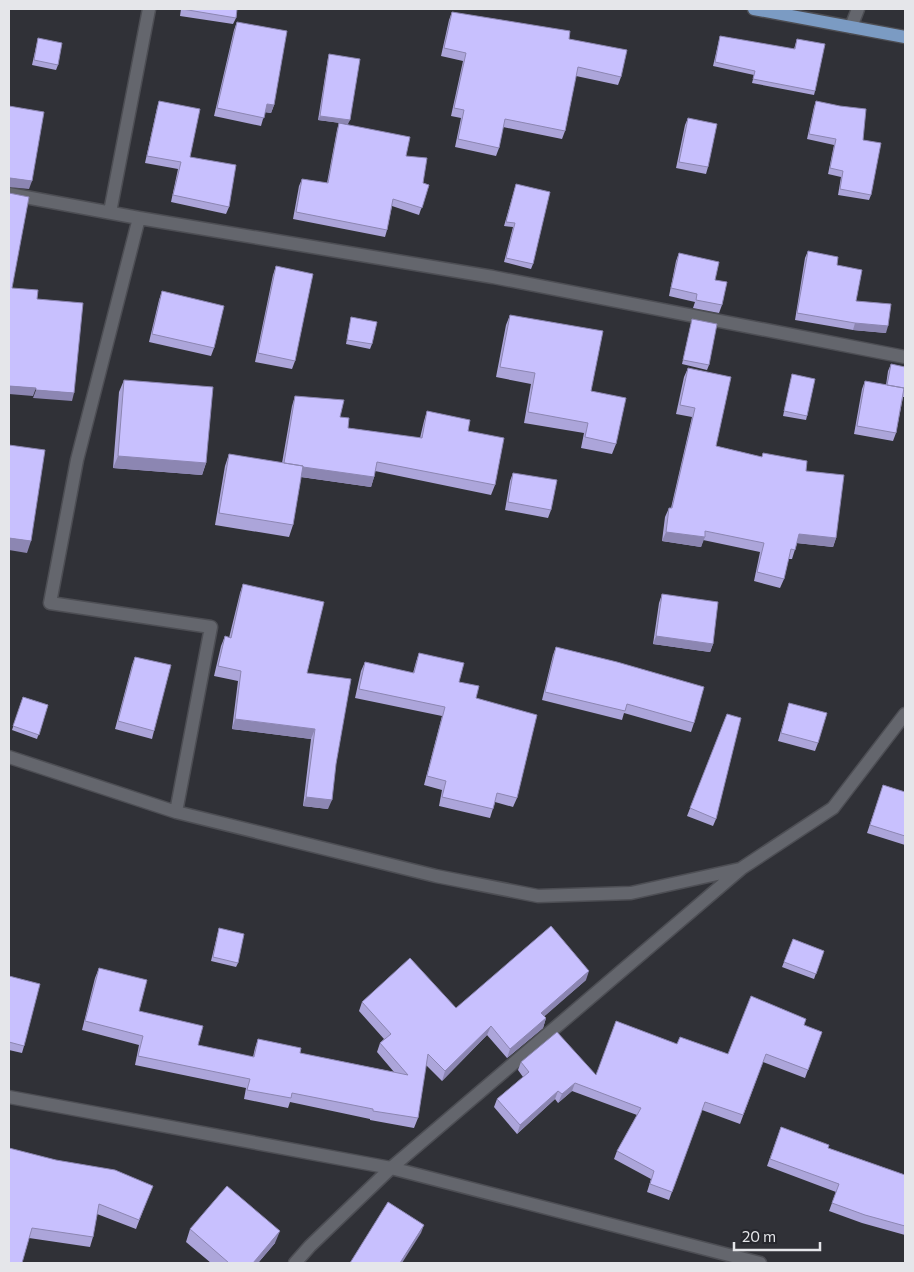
<svg xmlns="http://www.w3.org/2000/svg" width="914" height="1272" font-family="Commissioner,sans-serif">
<style>
.lines{fill:none;stroke-linecap:round;stroke-linejoin:round}
.minor-casing{stroke:#4d4e54;stroke-width:15}
.major-casing{stroke:#4d4e54;stroke-width:15}
.minor{stroke:#64666d;stroke-width:12}
.major{stroke:#7b9bc3;stroke-width:12}
.wall{fill:#aca5da}
.shaded-wall{fill:#8c86b2}
.building{fill:#c8c0fe;stroke:#8c86b2}
</style>
<rect width="100%" height="100%" fill="#303137"/>
<g class="lines">
<g class="minor-casing">
<path id="minor" d="M851 27 858 9
M9 194 139 218
M110 212 149 9
M9 757 176 812 436 876 538 896 631 893 740 869
M176 812 211 627 50 603 77 460 139 218 493 277 905 357
M9 1097 391 1168 760 1263
M295 1263 310 1246 391 1168 742 868 833 808 905 714"/>
</g>
<g class="major-casing">
<path id="major" d="M754 9 905 37"/>
</g>
<use href="#minor" class="minor"/>
<use href="#major" class="major"/>
</g>
<path class="wall" d="M181 9H237L236 18 233 24 180 16Z
M452 12 569 39 621 77 618 85 576 76 565 131 562 139 503 127 499 148 496 156 455 147 461 118 451 116 463 61 441 56 449 20Z
M237 22 274 105 271 113 265 112 261 126 214 116 234 30Z
M720 36 794 49 797 39 815 91 814 95 752 83 754 75 713 66Z
M38 38 58 65 56 70 32 65Z
M329 54 348 124 318 120 328 58Z
M159 101 190 157 229 207 226 214 171 202 178 169 145 163 157 108Z
M816 101 863 140 871 195 869 200 838 195 841 177 828 174 834 145 807 139 814 107Z
M688 118 708 167 706 174 676 168 685 125Z
M339 123 406 156 423 183 429 185 419 215 392 206 387 230 385 237 293 219 299 186 302 179 327 183 337 130Z
M516 184 533 264 531 269 504 262 513 227 504 226Z
M808 251 837 265 856 301 886 333 853 330 795 320 805 258Z
M679 253 715 280 722 305 719 313 693 308 695 302 669 296 676 261Z
M276 266 295 361 292 369 255 362 273 275Z
M162 291 214 348 211 356 149 342 159 300Z
M510 315 591 391 616 444 612 454 581 448 584 433 524 423 531 384 496 377 506 325Z
M351 317 372 344 370 349 346 344Z
M692 319 709 365 707 370 682 364Z
M891 364 905 367V397H903L896 433 893 441 854 434 862 389 865 381 886 385 888 371Z
M688 368 716 446 762 457 763 453 806 471 836 538 833 547 797 543 792 559H788L784 579 780 588 754 581 760 552 703 540 701 547 662 541 665 517 669 508H671L692 417 676 414 684 377Z
M792 374 807 416 806 420 783 416Z
M124 380 206 463 202 475 113 468 119 392Z
M295 396 340 417 348 428 420 438 424 421 427 411 468 431 495 485 491 495 375 471 374 477 371 487 301 477 293 525 289 537 215 525 225 466 229 454 282 463 292 406Z
M513 473 551 510 548 518 505 510 510 481Z
M243 584 307 673 328 809 303 806 311 739 232 729 238 681 214 676 221 646 225 636 229 638 240 593Z
M662 594 713 644 710 652 653 644 659 603Z
M556 647 694 723 691 732 624 713 622 720 542 700 553 655Z
M419 653 459 682 476 698 517 798 513 807 495 802 490 818 439 806 442 790 424 785 442 716 355 698 361 671 365 662 413 673 416 662Z
M135 657 154 731 152 739 115 729 132 665Z
M23 697 48 705 37 739 12 730Z
M789 703 818 743 815 751 778 741Z
M727 714 716 819 713 826 687 816Z
M883 785 905 792V845L867 833Z
M219 928 238 963 236 967 211 961Z
M793 939 824 951 814 979 782 967Z
M99 968 139 1011 198 1045 253 1057 255 1048 258 1039 300 1053 394 1072 377 1052 380 1043 384 1039 359 1011 362 1002 456 1008 586 980 544 1016 546 1018 543 1028 507 1058 487 1035 442 1081 426 1065 418 1118 414 1128 370 1120V1119L290 1102 288 1108 244 1099 246 1088 135 1065 139 1045 82 1030 95 978Z
M9 976 24 1046 22 1053 9 1050Z
M804 1026 822 1032 805 1078 763 1062 740 1124 702 1110 669 1200 647 1192 651 1179 614 1159 617 1151 637 1115 572 1091 558 1103 555 1099 517 1134 494 1107 497 1099 523 1077 518 1070 521 1062 596 1075 677 1044 728 1054Z
M781 1127 828 1148 905 1175V1235L862 1223 829 1211 836 1192 767 1166Z
M9 1148 149 1195 136 1229 97 1214 93 1237 90 1247 29 1238Z
M190 1229 275 1243 258 1263H211L186 1242Z"/>
<path class="shaded-wall" d="M267 104 274 105 271 113 264 112Z
M320 116 350 120 348 124 318 120Z
M10 178 32 181 29 189 9 187V179Z
M855 323 888 326 886 333 853 330Z
M9 386 36 388 33 396 9 394Z
M36 390 74 393 72 401 33 398Z
M118 456 206 463 202 475 113 468Z
M283 464 374 477 371 487 280 474Z
M666 532 705 537 701 547 662 541Z
M799 534 836 538 833 547 796 543Z
M9 538 31 541 27 553 9 550Z
M656 636 713 644 710 652 653 644Z
M235 719 315 729 311 739 232 729Z
M306 797 332 800 328 809 303 806Z
M589 971 586 980 538 1022 541 1013Z
M546 1018 543 1028 507 1058 510 1049Z
M491 1026 487 1035 442 1081 445 1071Z
M575 1083 572 1091 558 1103 562 1094Z
M558 1091 555 1099 517 1134 520 1125Z
M424 1225 421 1233 402 1263H400Z
M280 1231 275 1243 258 1263H253Z"/>
<path class="building" d="M182 9H237L236 18Z
M452 12 570 31 569 39 627 50 621 77 578 67 565 131 505 119 499 148 458 139 464 110 454 108 466 53 444 48Z
M237 22 287 31 274 105 267 104 264 118 217 108Z
M720 36 795 49 797 39 825 44 815 91 753 79 755 71 715 62Z
M38 38 62 43 58 65 34 60Z
M329 54 360 59 350 120 320 116Z
M159 101 200 109 190 157 236 165 229 207 173 195 181 162 147 156Z
M816 101 840 106 866 109 863 140 881 143 871 195 840 189 843 171 830 168 836 139 809 134Z
M9 106 44 112 32 181 10 178 9 179Z
M688 118 717 124 708 167 679 162Z
M339 123 410 137 406 156 427 158 423 183 429 185 422 208 393 199 387 230 296 212 302 179 328 183Z
M516 184 550 192 533 264 506 258 515 223 506 222Z
M9 193 29 197 12 288 38 290 37 299 83 303 74 393 36 390V388L9 386Z
M808 251 838 257 837 265 862 270 856 301 891 304 888 326 855 323 797 313Z
M679 253 719 262 715 280 727 282 722 305 696 300 697 294 671 288Z
M276 266 313 274 295 361 258 353Z
M162 291 224 306 214 348 152 334Z
M510 315 603 331 591 391 626 398 616 444 585 437 588 423 528 412 535 373 500 367Z
M351 317 377 322 372 344 347 340Z
M692 319 717 324 709 365 683 360Z
M891 364 905 367V389H904V388L887 385Z
M688 368 731 377 716 446 762 457 763 453 807 461 806 471 844 475 836 538 799 534 795 550 791 549 784 579 757 572 764 543 705 531V537L666 532 669 508H672L695 408 680 405Z
M792 374 815 379 807 416 784 411Z
M124 380 213 387 206 463 118 456Z
M865 381 904 388 896 433 857 426Z
M295 396 344 400 340 417 349 418 348 428 422 438 427 411 470 420 468 431 504 438 495 485 377 462 374 477 303 467V466L284 463Z
M9 445 45 450 31 541 9 538Z
M229 454 303 466 293 525 219 513Z
M513 473 557 480 551 510 508 502Z
M243 584 324 602 307 673 351 679 336 764 332 800 306 797 315 729 235 719 241 671 218 666 225 636 231 638Z
M662 594 718 602 713 644 656 636Z
M556 647 617 662 704 687 694 723 627 704 625 711 545 692Z
M419 653 464 663 459 682 479 686 476 698 537 715 517 798 497 793 493 809 442 797 446 781 427 776 445 707 359 689 365 662 414 673Z
M135 657 171 665 154 731 118 721Z
M23 697 48 705 39 735 13 726Z
M789 703 827 713 818 743 781 733Z
M727 714 741 718 716 819 690 808Z
M883 785 905 792V836L870 825Z
M551 926 589 971 541 1013 546 1018 510 1049 491 1026 445 1071 428 1054 418 1118 373 1111V1109L292 1093 291 1098 247 1090 250 1079 138 1056 143 1036 85 1021 99 968 147 980 139 1011 203 1026 198 1045 254 1057 258 1039 301 1048 300 1053 408 1075 380 1043 391 1034 362 1002 410 958 456 1008Z
M219 928 244 934 238 963 213 957Z
M793 939 824 951 816 974 784 962Z
M9 976 40 984 24 1046 9 1042Z
M751 996 806 1019 804 1025 822 1032 808 1070 766 1054 743 1115 705 1102 672 1192 650 1184 654 1171 617 1151 641 1108 575 1083 562 1094 558 1091 520 1125 497 1099 529 1072 521 1062 557 1032 596 1075 616 1021 677 1044 680 1037 728 1054Z
M781 1127 829 1145 828 1148 905 1175V1226L865 1215 832 1203 839 1184 770 1159Z
M9 1148 56 1160 115 1170 153 1186 139 1220 99 1204 93 1237 32 1228 22 1263H9Z
M227 1186 280 1231 253 1263H229L190 1229Z
M388 1202 424 1225 400 1263H350Z"/>
<rect width="914" height="1272" fill="none" stroke="#e5e6ea" stroke-width="20"/>
<path d="M734 1242v8h86v-8" fill="none" stroke="#e5e6ea" stroke-width="2.5"/>
<text x="742" y="1242" font-size="15" fill="#e5e6ea" stroke="#26272d" stroke-width="4" paint-order="stroke">20 m</text>
</svg>
